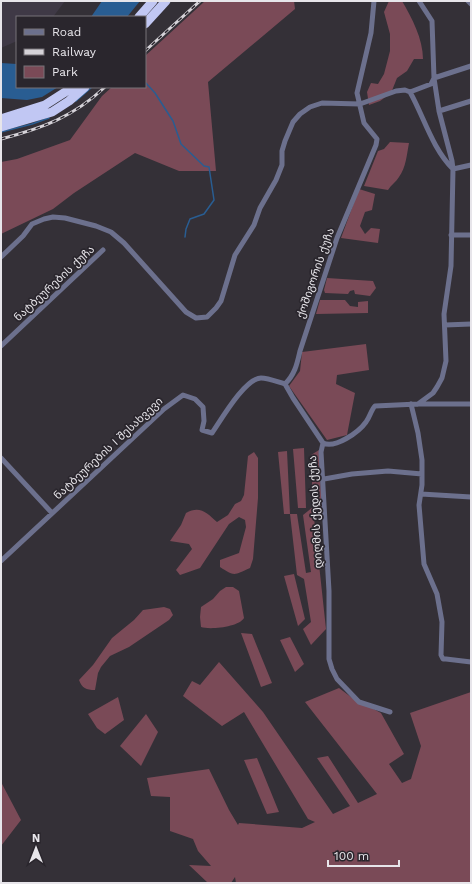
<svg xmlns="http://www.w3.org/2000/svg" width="472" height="884" font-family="'Work Sans','Noto Sans Georgian',sans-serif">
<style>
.built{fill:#3f3946}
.green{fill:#7a4a57}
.water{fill:#295d92}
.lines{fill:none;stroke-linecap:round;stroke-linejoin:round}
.stream{stroke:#295d92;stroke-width:1.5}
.minor{stroke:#6c708d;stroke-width:5}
.motorway{stroke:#c1c7f3;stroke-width:9}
.rail-casing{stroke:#d5d2d8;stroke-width:3}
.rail{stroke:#2a262d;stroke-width:1.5;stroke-dasharray:4.5;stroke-linecap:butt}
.labels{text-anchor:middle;stroke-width:3.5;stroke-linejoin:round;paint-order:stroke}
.street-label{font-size:11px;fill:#e7e5ea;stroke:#2a262d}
</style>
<rect width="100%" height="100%" fill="#343037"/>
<path class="built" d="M1 1H65L53 17H17V41L1 48Z"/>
<path class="green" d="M205 1H294L295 9 208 82 216 171H179L135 153 74 193 53 209 1 234V162L17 159 70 140 102 96 112 87H145V56Z
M389 1H402C412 18 423 39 423 59H414L407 71 397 78 391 93 380 101 369 105 367 92 371 83 378 84 384 74 390 51V34L384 12Z
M390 142 409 143C407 153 406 168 399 177 396 182 391 185 388 190L364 186 378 151 384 149Z
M359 189 375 194 372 210 365 212 360 226 365 234 371 228 380 229 378 243 341 238Z
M327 278 373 281 376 288 370 296 355 294 354 290 350 291 348 294 325 293 324 290Z
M320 300H345L350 306 358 307V302L368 301V313L316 314Z
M366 344 369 370 337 375 336 384 355 393 347 435 327 440 289 386 300 371 302 352Z
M304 448 306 508H298L293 449Z
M319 450 322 517 314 518 326 629 311 645 303 629 311 622 304 579 297 575 290 514H284L278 452 287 451 290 514H297L306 573 311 572 303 515 313 507 311 455Z
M254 452 258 458V498L253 559 250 568C234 575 235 577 220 567V560L239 553 246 527 245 520 239 517 229 524 200 568 180 575 176 570 192 549 189 544 170 541 181 525 186 513C200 505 207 513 217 522L228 515 235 504 241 501 244 495 248 456Z
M294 574 305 619 298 626 284 576Z
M226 587H233L239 591 244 618C239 627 210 630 201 627L200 617 201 607 213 599 220 591Z
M164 607 170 609 173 615 169 620 129 647 110 656 101 667 98 673 95 690C86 690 82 688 79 680L93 665 112 638 134 620 143 610Z
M241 633 252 634 272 683 261 687Z
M290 637 304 664 295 672 280 640Z
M219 662 263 712 333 814 350 806 317 758 328 756 358 803 377 794 305 702 339 688 351 697 381 713 404 754 389 764 402 783 411 779 421 746 410 713 471 692V883H236L235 877 231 883H208L189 865 211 866 198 851 193 839 170 831V797L151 796 147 778 209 769 229 810 238 825 239 823 302 828 315 822 308 819 244 712 222 726 183 696 192 681 200 685Z
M118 697 124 720 105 734 97 728 88 714Z
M146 714 158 732 141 766 120 746Z
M257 758 279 812 267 814 244 760Z
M1 782 21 820 1 846Z"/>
<path class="water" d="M102 1H140L127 17H91Z
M1 63 17 64V87H58L42 97 27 100 1 98Z"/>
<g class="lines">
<path class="stream" d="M145 82 155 93 173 121 181 144 204 166 209 167 214 200 204 214 190 219 186 229 185 237
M76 101 92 87
M1 132 32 124 49 118"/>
<path class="minor" d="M468 1 471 4
M410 92 431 84 434 78 471 66
M439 111 471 101
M451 235H471
M1 257 23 236 32 224 44 219 53 217 65 218 96 226 111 232 124 243 186 312 196 318 207 317 216 308 221 301 235 255 254 225 260 208 276 180 282 165V151L285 141 293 122 300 114 310 107 322 103 360 104 396 91 405 90 410 92C424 117 432 148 453 169L471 165
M445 325 471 324
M1 346 103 250
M285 384C295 374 297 364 300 351L337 238 376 145 377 139 364 123 357 93 371 33 374 1
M285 384 293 398 323 443
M411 404 418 433 422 460V485L419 505 424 564 437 594 442 622 441 655 443 659H446L471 662
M418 404 433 393 437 387 442 378 446 361 444 314 451 266 453 169 452 161 439 111 434 78 432 21 419 1
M323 443 321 452 329 591V659L332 669 337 679 359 702 390 712
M323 443C335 449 359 432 366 422 370 417 371 410 375 406L418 404H471
M1 458 52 513
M324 479 352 474 388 471 422 474
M421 494 471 497
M1 561 164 409 183 395 195 399 203 407 204 421 202 430 212 433C221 420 245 378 261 378 268 378 278 382 285 384"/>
<path class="motorway" d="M139 17 153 1
M145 24 166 1
M1 119 45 105 73 87
M1 127 52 112 69 101 85 87"/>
<g class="rail-casing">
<path id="rail" d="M145 51 200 1
M1 139C43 128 73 117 105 87"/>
</g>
<use href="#rail" class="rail"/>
</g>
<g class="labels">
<g class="street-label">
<text transform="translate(315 273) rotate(-71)" y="4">ქოშიგორის ქუჩა</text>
<text transform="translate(54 283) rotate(-43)" y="4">ნატბეურების ქუჩა</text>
<text transform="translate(108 448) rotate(-43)" y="4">ნატბეურების I შესახვევი</text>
<text transform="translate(315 512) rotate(-93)" y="4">დიღმის ქედის ქუჩა</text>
</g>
</g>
<rect width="472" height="884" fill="none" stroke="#e7e5ea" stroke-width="4"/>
<rect x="16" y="16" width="130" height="72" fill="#2a262d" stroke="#767279"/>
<rect x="24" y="29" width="20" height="6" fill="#6c708d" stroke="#767279"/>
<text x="52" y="36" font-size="12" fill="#e7e5ea">Road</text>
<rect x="24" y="49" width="20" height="6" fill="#d5d2d8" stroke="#767279"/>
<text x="52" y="56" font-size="12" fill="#e7e5ea">Railway</text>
<rect x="24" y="66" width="20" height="12" fill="#7a4a57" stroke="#767279"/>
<text x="52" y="76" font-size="12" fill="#e7e5ea">Park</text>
<g transform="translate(36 848)" stroke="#2a262d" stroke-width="3" paint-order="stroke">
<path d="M0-3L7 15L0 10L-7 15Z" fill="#e7e5ea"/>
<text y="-6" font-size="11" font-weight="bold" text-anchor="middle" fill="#e7e5ea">N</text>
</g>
<path d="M328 860v6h71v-6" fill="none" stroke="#e7e5ea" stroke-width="2"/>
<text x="334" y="860" font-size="12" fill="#e7e5ea" stroke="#2a262d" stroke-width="3" paint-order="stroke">100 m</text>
</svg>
